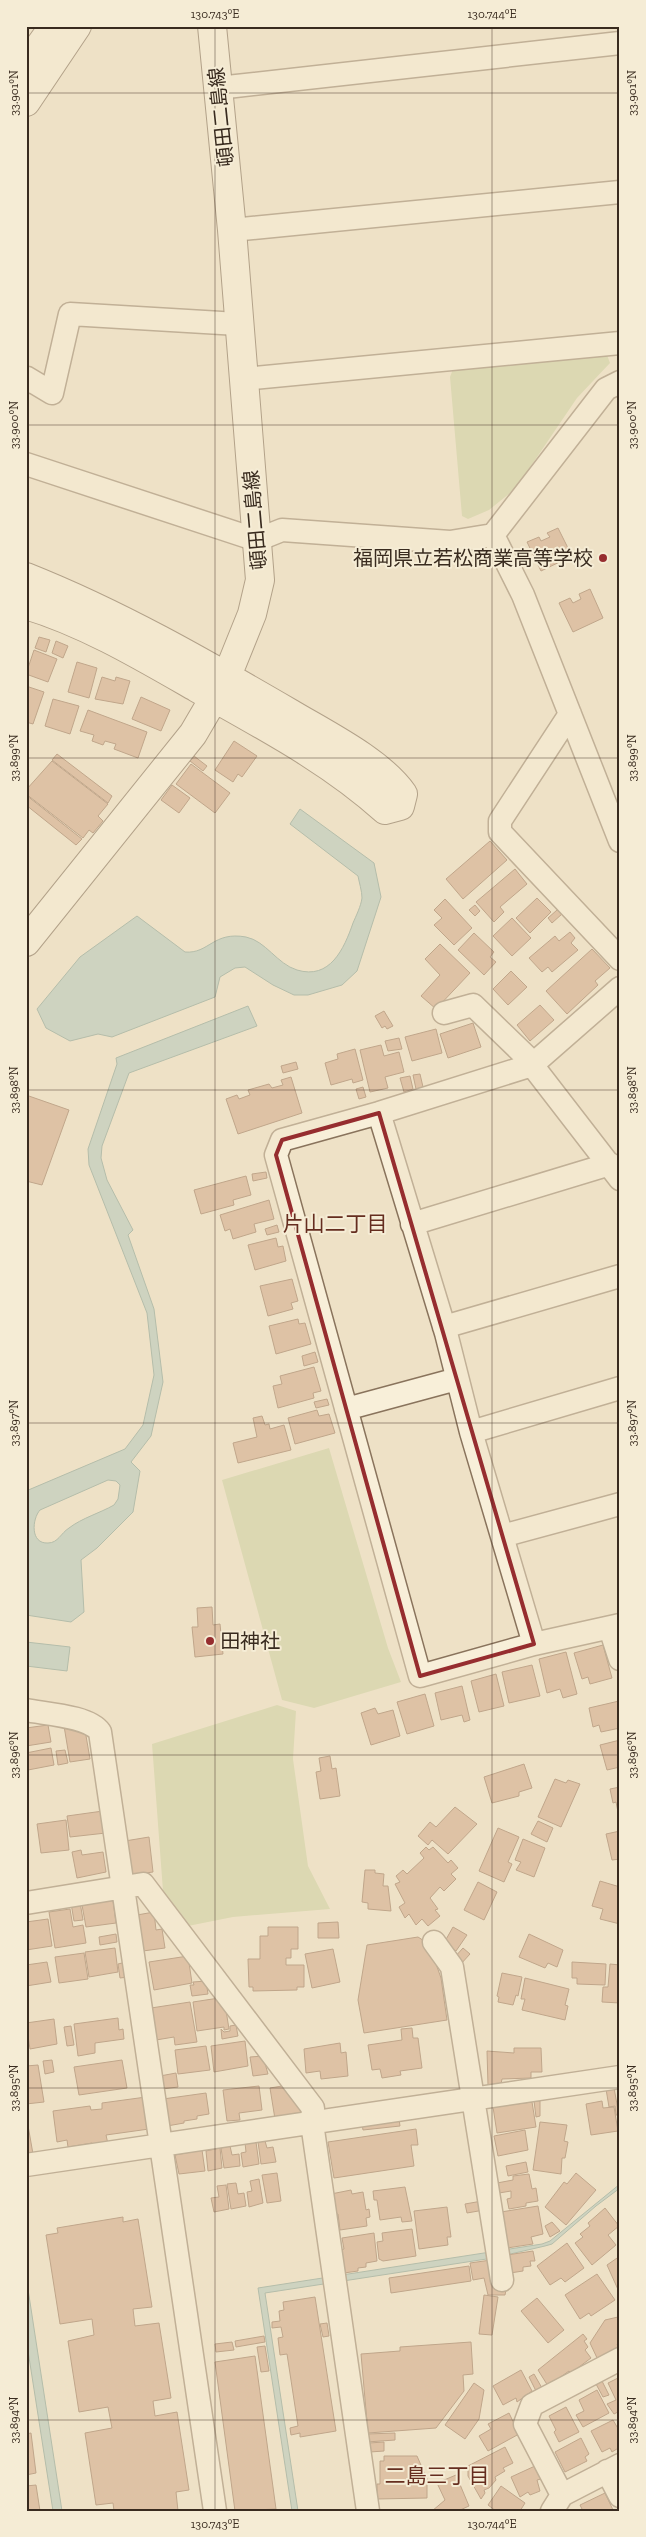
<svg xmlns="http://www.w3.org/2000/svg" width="646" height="2537" font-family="'Zilla Slab','Noto Sans JP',serif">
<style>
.green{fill:#c6cc9a}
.water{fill:#a7c1b9;stroke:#6e9087;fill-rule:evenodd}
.building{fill:#cb9c7c;stroke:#875d42}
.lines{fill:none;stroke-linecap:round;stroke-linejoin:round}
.street-casing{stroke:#89735c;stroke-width:25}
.secondary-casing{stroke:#6a543f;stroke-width:30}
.street{stroke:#f8efd9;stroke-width:22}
.secondary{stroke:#f8efd9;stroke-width:28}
.marked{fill:none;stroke:#962d2f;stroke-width:4;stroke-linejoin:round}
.ticks{fill:none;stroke:#392b1f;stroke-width:1;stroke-opacity:0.45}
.poi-dot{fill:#962d2f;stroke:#f5ecd5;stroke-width:2}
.labels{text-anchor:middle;stroke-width:4;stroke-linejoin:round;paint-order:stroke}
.street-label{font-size:20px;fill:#392b1f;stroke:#f5ecd5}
.poi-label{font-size:20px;fill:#392b1f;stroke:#f5ecd5;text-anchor:end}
.neighbourhood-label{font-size:21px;fill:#652d1f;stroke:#f5ecd5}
.neatline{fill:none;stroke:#392b1f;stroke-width:2}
.ticks-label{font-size:12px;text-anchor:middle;fill:#392b1f}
</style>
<rect width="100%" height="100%" fill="#eee1c6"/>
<path class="green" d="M607 355 610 363 577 398 516 488 489 510 468 519 462 516 450 377 453 369Z
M329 1448 388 1648 401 1682 314 1708 282 1700 222 1480Z
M277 1705 296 1711 293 1759 308 1866 330 1909 233 1917 188 1926 163 1891 152 1744Z"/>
<path class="water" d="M300 809 374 863 381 897 357 971 342 985 308 995H294L273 985 245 967 235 968 220 977 215 997 112 1037 98 1034 70 1041 46 1028 37 1009 80 957 137 916 185 952C209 954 213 931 246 937 266 941 277 964 297 970 330 980 344 949 353 923 356 916 361 906 362 898 362 891 359 882 358 876L290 824Z
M248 1006 257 1026 129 1073 102 1146 101 1158 107 1180 133 1230 128 1235 154 1309 163 1382 151 1436 131 1462 140 1471 133 1512 97 1548 81 1560 84 1612 71 1622 26 1615V1491L125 1449 143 1425 154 1375 147 1313 89 1165 88 1149 117 1064 116 1058ZM108 1480 116 1481 120 1485 118 1499 114 1505C100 1513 82 1518 69 1528 61 1533 58 1543 48 1543 30 1544 32 1519 40 1510Z
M26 1642 70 1647 67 1671 26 1666Z
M620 2184V2188L596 2206 552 2244 545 2246 493 2258 265 2293 298 2511H292L258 2288 542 2244 550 2241Z
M26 2276 62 2511H53L26 2338Z"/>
<path class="building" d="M558 528 572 556 541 571 527 542 539 537 541 541 550 537 547 533Z
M590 589 603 618 573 632 559 603 570 598 573 603 581 599 579 594Z
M39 637 50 640 46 652 35 648Z
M56 641 68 646 63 658 52 653Z
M34 650 57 659 48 682 26 674Z
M77 662 97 668 89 698 68 692Z
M102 677 115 681 116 677 130 681 123 704 95 699Z
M26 686 44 692 33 724 26 722Z
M141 697 170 710 161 731 132 719Z
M53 699 79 706 70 734 45 726Z
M88 710 147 732 138 758 114 749 116 744 105 741 103 745 92 741 94 735 80 731Z
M234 741 257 756 242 777 238 774 233 782 215 770Z
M57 754 112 796 108 803 52 760Z
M194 756 207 766 203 771 190 761Z
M52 761 108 804 98 816 103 821 93 833 89 830 83 838 26 794V790Z
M191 764 230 793 215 813 176 784Z
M172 785 190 798 179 813 161 800Z
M26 795 82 839 76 845 26 805Z
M490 841 507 860 463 899 446 879Z
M515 869 527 884 500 907 504 912 494 922 476 902Z
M537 898 551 912 530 933 516 918Z
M445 899 472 928 454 945 434 925 442 918 434 910Z
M475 905 480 911 475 916 469 910Z
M557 910 562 914 552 923 548 918Z
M512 918 531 938 512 956 493 936Z
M570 932 575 938 571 943 578 950 552 972 548 967 542 972 529 958 555 936 559 941Z
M474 933 494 952 490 957 496 962 484 975 458 950Z
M440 944 470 973 436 1009 421 996 440 975 425 959Z
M592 949 610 968 595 981 598 985 567 1014 546 991Z
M511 971 527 987 508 1005 493 989Z
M540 1005 554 1020 530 1041 517 1025Z
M384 1011 393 1026 387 1029 385 1026 382 1028 375 1016Z
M473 1023 481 1047 448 1058 440 1034Z
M436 1029 442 1053 412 1061 405 1037Z
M399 1038 402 1049 388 1051 385 1041Z
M381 1045 384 1056 399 1052 404 1072 385 1077 388 1088 370 1092 360 1050Z
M355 1049 363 1080 353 1083 352 1079 331 1085 325 1063 338 1059 337 1054Z
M296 1062 298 1069 283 1073 281 1066Z
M420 1074 423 1087 416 1089 413 1075Z
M410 1076 413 1089 404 1092 400 1078Z
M291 1077 302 1113 238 1134 226 1099 237 1095 239 1099 250 1095 248 1090 269 1084 272 1088 283 1085 281 1080Z
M363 1087 366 1097 359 1099 356 1089Z
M26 1095 69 1110 42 1185 26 1181Z
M266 1172 267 1178 253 1181 252 1174Z
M246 1176 251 1195 233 1200 234 1205 201 1214 194 1190Z
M269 1200 274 1219 254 1224 256 1232 233 1239 230 1229 225 1231 220 1215Z
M277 1225 279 1232 267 1235 265 1229Z
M276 1238 278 1247 283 1246 286 1261 255 1270 248 1245Z
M292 1279 298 1301 291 1303 293 1309 268 1316 260 1286Z
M298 1319 299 1324 305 1323 311 1344 276 1354 269 1326Z
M315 1352 318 1362 304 1366 302 1356Z
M314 1367 321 1391 313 1393 314 1398 278 1408 273 1386 282 1384 280 1376Z
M327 1399 329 1405 316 1408 314 1402Z
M317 1410 319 1416 329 1414 335 1433 295 1444 288 1418Z
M262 1416 265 1425 269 1424 270 1429 284 1425 291 1450 238 1463 233 1443 257 1437 253 1418Z
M212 1607 213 1625 220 1624 223 1654 195 1657 192 1627H198L197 1608Z
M603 1645 612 1678 590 1684 588 1677 582 1679 574 1653Z
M566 1652 577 1694 563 1698 560 1689 547 1693 539 1659Z
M532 1665 540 1696 509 1703 502 1672Z
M496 1674 504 1706 479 1712 471 1681Z
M462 1686 470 1720 464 1722 462 1715 441 1720 435 1693Z
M425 1694 434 1726 407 1734 397 1702Z
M619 1701 620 1728 601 1732 599 1725 593 1727 589 1708Z
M375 1708 378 1714 393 1710 400 1736 371 1745 361 1713Z
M48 1725 51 1742 26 1746V1728Z
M64 1726 85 1730 90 1759 70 1762Z
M620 1740V1767L607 1770 600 1745Z
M51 1748 54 1765 28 1770 26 1753Z
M65 1750 68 1763 58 1765 56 1751Z
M330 1756 332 1769 336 1768 340 1796 320 1799 316 1772 321 1771 319 1758Z
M524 1764 532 1788 519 1792V1796L492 1803 484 1777Z
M555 1779 566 1783 568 1780 580 1784 561 1827 538 1817Z
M620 1787V1817H619L616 1802 613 1803 610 1789Z
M455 1807 477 1824 448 1854 432 1840 428 1845 418 1836 430 1822 436 1827Z
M103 1811 106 1833 70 1837 67 1816Z
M66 1820 69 1850 41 1853 37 1824Z
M538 1821 553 1828 547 1842 531 1834Z
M498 1828 519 1837 508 1862 512 1864 504 1882 479 1871Z
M620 1831V1859L612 1860 606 1834Z
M149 1837 153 1872 131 1875 125 1841Z
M523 1839 545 1848 534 1877 516 1870 521 1862 515 1860Z
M426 1847 429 1850 433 1847 448 1863 451 1860 458 1868 451 1874 456 1879 444 1891 440 1887 430 1898 438 1909 435 1910 440 1916 428 1926 422 1919 416 1925 409 1914 405 1918 399 1907 405 1903 395 1884 400 1882 396 1876 403 1870 407 1874 424 1858 420 1853Z
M81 1850 82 1855 103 1852 106 1872 77 1878 72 1852Z
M365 1870H375V1873L384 1874 383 1886H388L391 1911 368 1909V1903L362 1902Z
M600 1881 620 1887V1924L600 1919 603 1909 592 1906Z
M478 1882 497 1892 484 1920 464 1910Z
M113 1900 116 1923 86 1927 82 1905Z
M80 1902 83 1920 74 1921 71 1903Z
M70 1909 73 1927 83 1925 86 1943 55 1948 49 1912Z
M154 1912 156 1930 162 1929 165 1948 143 1951 137 1915Z
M48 1919 52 1946 26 1950V1922Z
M338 1922 339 1938H318V1923Z
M268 1927H298V1949H291V1958H286V1965H304V1987H297V1990L253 1991V1987H249L248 1959H260V1936H268Z
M453 1927 467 1935 456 1951 444 1943Z
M116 1934 117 1942 100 1945 99 1937Z
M529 1934 563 1950 557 1967 548 1963 545 1968 519 1957Z
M418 1937 429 1944 441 1978 447 2020 364 2033 358 2000 367 1945Z
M115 1948 118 1972 89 1977 85 1952Z
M463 1948 470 1954 460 1965 453 1959Z
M333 1949 340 1982 312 1988 305 1954Z
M84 1953 88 1979 59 1983 55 1957Z
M188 1956 192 1983 154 1990 149 1962Z
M47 1962 51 1982 26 1986V1965Z
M126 1962 128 1977 120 1978 118 1964Z
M572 1962 606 1964 605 1985 577 1984V1978H572Z
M610 1964 620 1965V2003L602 2002 603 1987H608Z
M502 1973 522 1977 518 1996 516 1995 513 2005 498 2002 499 1997 497 1996Z
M525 1978 569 1989 565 2005 568 2006 565 2020 522 2010 525 1999H521Z
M206 1981 208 1994 192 1996 190 1985H194L193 1982Z
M219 1998 225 2004 229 2029 224 2030V2027L197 2031 193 2002Z
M190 2002 197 2042 175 2045 174 2037 156 2040 151 2008Z
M118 2018 119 2030 123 2029 124 2039 95 2043V2053L78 2056 74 2024Z
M54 2019 57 2044 30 2049 26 2023Z
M236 2025 238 2036 222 2039 221 2029 224 2032 230 2031V2026Z
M71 2026 74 2045 67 2046 64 2027Z
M412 2028 413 2038H418L422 2068 400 2071 401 2075 382 2078 380 2069 372 2070 368 2045 402 2040 401 2029Z
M245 2041 248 2066 214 2072 211 2046Z
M340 2043 341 2053 346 2052 348 2076 321 2079 320 2071 306 2073 304 2049Z
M206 2046 210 2070 178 2074 175 2050Z
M514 2048H541L542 2072H531V2078L502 2079 501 2084 488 2085 487 2051 514 2053Z
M263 2056 268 2074 253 2076 250 2057Z
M52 2060 54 2072 45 2074 43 2061Z
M122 2060 127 2088 79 2095 74 2067Z
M38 2065 44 2102 26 2104V2066Z
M176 2073 178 2087 162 2089 160 2076Z
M288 2085 293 2101 299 2100 301 2115 275 2119 270 2088Z
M259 2086 262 2110 239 2113 240 2120 227 2121 223 2090Z
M614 2088 619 2115H616L615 2106 609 2107 606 2089Z
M206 2093 209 2114 197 2116V2119L184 2121V2123L167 2126 163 2099Z
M146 2097 149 2129 106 2135 108 2144 93 2146 92 2143 68 2147 67 2140 57 2142 53 2111 90 2106 91 2110 102 2109V2103Z
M534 2101H540V2116L536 2117Z
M602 2101 603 2108 614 2107 618 2131 591 2135 586 2104Z
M532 2102 536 2127 497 2133 493 2107Z
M26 2114 33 2154 26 2155Z
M399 2119 400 2126 363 2130 362 2124Z
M540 2122 567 2125 564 2141 568 2142 565 2158H562L561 2174 533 2170Z
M416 2129 418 2145H411L414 2166 334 2178 328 2142Z
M525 2130 528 2150 498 2156 494 2136Z
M265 2141 267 2148 273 2147 276 2162 261 2164 258 2142Z
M256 2142 259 2164 243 2167 241 2153 246 2152 245 2143Z
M230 2146 232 2155 239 2154 240 2166 224 2168 221 2148Z
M220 2148 222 2168 208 2171 206 2151Z
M202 2150 205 2171 179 2174 175 2155Z
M526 2162 528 2172 508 2176 506 2166Z
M277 2173 281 2201 267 2203 262 2175Z
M576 2173 596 2190 566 2225 545 2207 564 2182 567 2184Z
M529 2174 532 2189 536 2188 538 2201 526 2203V2206L509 2209 507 2199 511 2198V2191L499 2193 497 2183 513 2180V2176Z
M259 2179 263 2203 249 2207 247 2192 252 2191 250 2181Z
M236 2183 238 2194 244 2193 246 2206 231 2209 227 2184Z
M226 2185 229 2209 214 2212 211 2198 219 2197 217 2186Z
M405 2187 412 2221 402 2222 401 2217 380 2220 377 2200H374L373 2191Z
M351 2190 352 2194 363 2192 366 2210 369 2209 370 2217 366 2218 367 2226 340 2230 338 2214H333L331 2194Z
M482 2201 484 2210 467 2213 465 2204Z
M538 2206 543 2234 531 2237 533 2244 507 2248 501 2212Z
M447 2207 451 2237H447L448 2245 419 2249 414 2211Z
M605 2208 619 2226 608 2235 616 2245 592 2265 575 2243 583 2237 580 2234 590 2226 588 2223Z
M123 2217V2222L138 2219 152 2307 133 2309 135 2326 159 2323 171 2398 153 2401 155 2416 177 2412 189 2490 176 2492 178 2511H114L113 2503 96 2505 85 2433 112 2428 108 2407 79 2412 68 2341 94 2335 92 2319 60 2324 46 2235 58 2233 57 2228Z
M552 2222 560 2231 550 2237 545 2226Z
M412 2229 416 2256 383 2261 379 2259 377 2242 383 2241 382 2233Z
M374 2233 377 2261 366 2263V2267L358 2268V2271L344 2273 341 2250 344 2249 342 2238Z
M567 2243 584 2268 565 2282 561 2278 550 2285 537 2266Z
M533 2251 535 2261H530L531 2266 523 2267V2271L510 2273 507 2255Z
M620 2256V2294L607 2265Z
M491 2260 507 2285 505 2295H488L484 2278 473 2280 470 2263Z
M469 2266 471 2281 391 2293 389 2278Z
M597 2274 615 2300 591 2316 589 2313 580 2319 565 2295Z
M484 2295 498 2297 492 2335 479 2334Z
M315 2297 336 2431 300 2437V2433L291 2435 290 2428 298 2426 287 2354 280 2355 278 2338 283 2337 281 2327 272 2328V2322L280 2321 279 2311 284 2310 283 2302Z
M537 2298 564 2330 548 2343 521 2311Z
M618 2317 620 2343 617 2344 619 2349 598 2360 590 2343 605 2320Z
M327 2323 329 2336 323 2337 320 2324Z
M583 2334 587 2339 584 2341 588 2347 585 2350 591 2358 571 2373 569 2371 548 2386 538 2370Z
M264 2336 265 2342 236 2347 235 2341Z
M232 2342 234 2350 216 2352 215 2344Z
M471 2342 473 2374 463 2375 464 2391 436 2428 368 2433 361 2354 400 2351V2347Z
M265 2346 269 2371 261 2372 257 2347Z
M255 2356 276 2509 235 2511 215 2362Z
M521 2370 532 2391 517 2402 516 2398 503 2405 493 2386Z
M534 2374 542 2388 536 2391 529 2377Z
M620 2377V2411L614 2414 607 2404 616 2400 608 2383Z
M602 2381 609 2395 603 2397 596 2384Z
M474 2383 484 2390 479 2419 465 2439 445 2425Z
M597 2390 609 2413 583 2427 576 2415 584 2411 579 2400Z
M566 2407 579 2432 559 2442 554 2432 556 2430 549 2416Z
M509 2413 519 2434 488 2451 479 2436 491 2429 488 2424Z
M613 2420 620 2432V2447L612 2452 610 2448 602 2452 591 2431Z
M31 2433 36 2473 26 2475V2434Z
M395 2433V2440L367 2442V2434Z
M581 2438 589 2454 585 2457 587 2461 565 2472 555 2452Z
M384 2442V2451L370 2452 369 2443Z
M505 2447 513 2463 503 2468 505 2471 495 2477 496 2480 489 2488 484 2490 485 2493 481 2499 468 2476V2466Z
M384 2456H417L427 2479V2498L377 2499V2484H380V2461H384Z
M535 2466 541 2479 537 2480 540 2491 530 2495 528 2492 520 2497 511 2477Z
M456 2475 469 2506 458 2511H432L445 2500 437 2483Z
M36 2485 40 2511H26V2486Z
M501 2486 525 2503 520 2511H496L488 2505Z
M605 2493 613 2510 583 2511 580 2505Z"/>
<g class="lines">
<g class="street-casing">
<path id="street" d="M218 88 620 43
M232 230 620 192
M243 379 620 343
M26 382 27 378 52 393 70 314 238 324
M26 464 257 540 282 530 450 542 493 535 606 389 620 382
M493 535 523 595 620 841
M570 714 500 821V832L620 959
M620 988 532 1065 379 1113 282 1140 276 1155 420 1676 534 1644 620 1625
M444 1013 473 1005 534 1064
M532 1065 620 1179
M379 1113 446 1333 471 1432 534 1644
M412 1224 610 1164
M444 1327 620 1276
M346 1409 457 1379
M471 1432 620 1388
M502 1536 620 1504
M610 1628 620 1659
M26 1710C46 1714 89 1716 100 1732L215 2511
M26 1903 143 1884 313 2108 312 2123 368 2511
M434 1942 452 1967 502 2280
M26 2165 620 2077
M607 2471 620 2496
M562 2495 525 2424 532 2405 620 2359
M552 2511 562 2495 620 2465"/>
</g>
<g class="secondary-casing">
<path id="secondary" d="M26 65 54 26
M26 102 77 26
M26 577C119 614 204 663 290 713 325 734 380 761 403 794L400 806 385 810C330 760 262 725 197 688 143 657 86 623 26 605
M26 942 193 734 227 676 252 614 260 580 232 230 212 26"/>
</g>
<use href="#street" class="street"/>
<use href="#secondary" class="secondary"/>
</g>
<path d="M0 0H646V2537H0ZM379 1113 534 1644 420 1676 276 1155 282 1140Z" fill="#eee1c6" fill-opacity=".55" fill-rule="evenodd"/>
<path class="marked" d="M379 1113 534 1644 420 1676 276 1155 282 1140Z"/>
<path class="ticks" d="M215 26V2511M492 26V2511M26 93H620M26 425H620M26 758H620M26 1090H620M26 1423H620M26 1755H620M26 2088H620M26 2420H620"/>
<g class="poi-dot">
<circle cx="603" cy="558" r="5"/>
<circle cx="210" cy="1641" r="5"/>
</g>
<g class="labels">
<g class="street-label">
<text transform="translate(221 117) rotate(-96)" y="7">頓田二島線</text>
<text transform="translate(255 520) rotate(-95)" y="7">頓田二島線</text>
</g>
<g class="poi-label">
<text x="593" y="565">福岡県立若松商業高等学校</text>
<text x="220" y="1648" text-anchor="start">田神社</text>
</g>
<g class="neighbourhood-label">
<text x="335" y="1231">片山二丁目</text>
<text x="437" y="2483">二島三丁目</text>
</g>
</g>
<rect width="646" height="2537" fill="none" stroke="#f5ecd5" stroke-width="55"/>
<rect x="28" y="28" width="590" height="2482" class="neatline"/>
<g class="ticks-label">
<text x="215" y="18">130.743°E</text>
<text x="492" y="18">130.744°E</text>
<text transform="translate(14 93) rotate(-90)" y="4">33.901°N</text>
<text transform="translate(632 93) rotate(-90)" y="4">33.901°N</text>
<text transform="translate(14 425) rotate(-90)" y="4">33.900°N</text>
<text transform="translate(632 425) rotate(-90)" y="4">33.900°N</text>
<text transform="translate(14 758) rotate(-90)" y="4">33.899°N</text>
<text transform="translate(632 758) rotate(-90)" y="4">33.899°N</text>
<text transform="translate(14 1090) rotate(-90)" y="4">33.898°N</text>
<text transform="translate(632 1090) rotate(-90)" y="4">33.898°N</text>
<text transform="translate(14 1423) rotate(-90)" y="4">33.897°N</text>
<text transform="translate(632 1423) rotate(-90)" y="4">33.897°N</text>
<text transform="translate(14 1755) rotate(-90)" y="4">33.896°N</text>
<text transform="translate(632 1755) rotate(-90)" y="4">33.896°N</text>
<text transform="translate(14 2088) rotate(-90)" y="4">33.895°N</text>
<text transform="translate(632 2088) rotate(-90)" y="4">33.895°N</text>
<text transform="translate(14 2420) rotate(-90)" y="4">33.894°N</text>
<text transform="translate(632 2420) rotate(-90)" y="4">33.894°N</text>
<text x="215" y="2528">130.743°E</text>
<text x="492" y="2528">130.744°E</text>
</g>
</svg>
